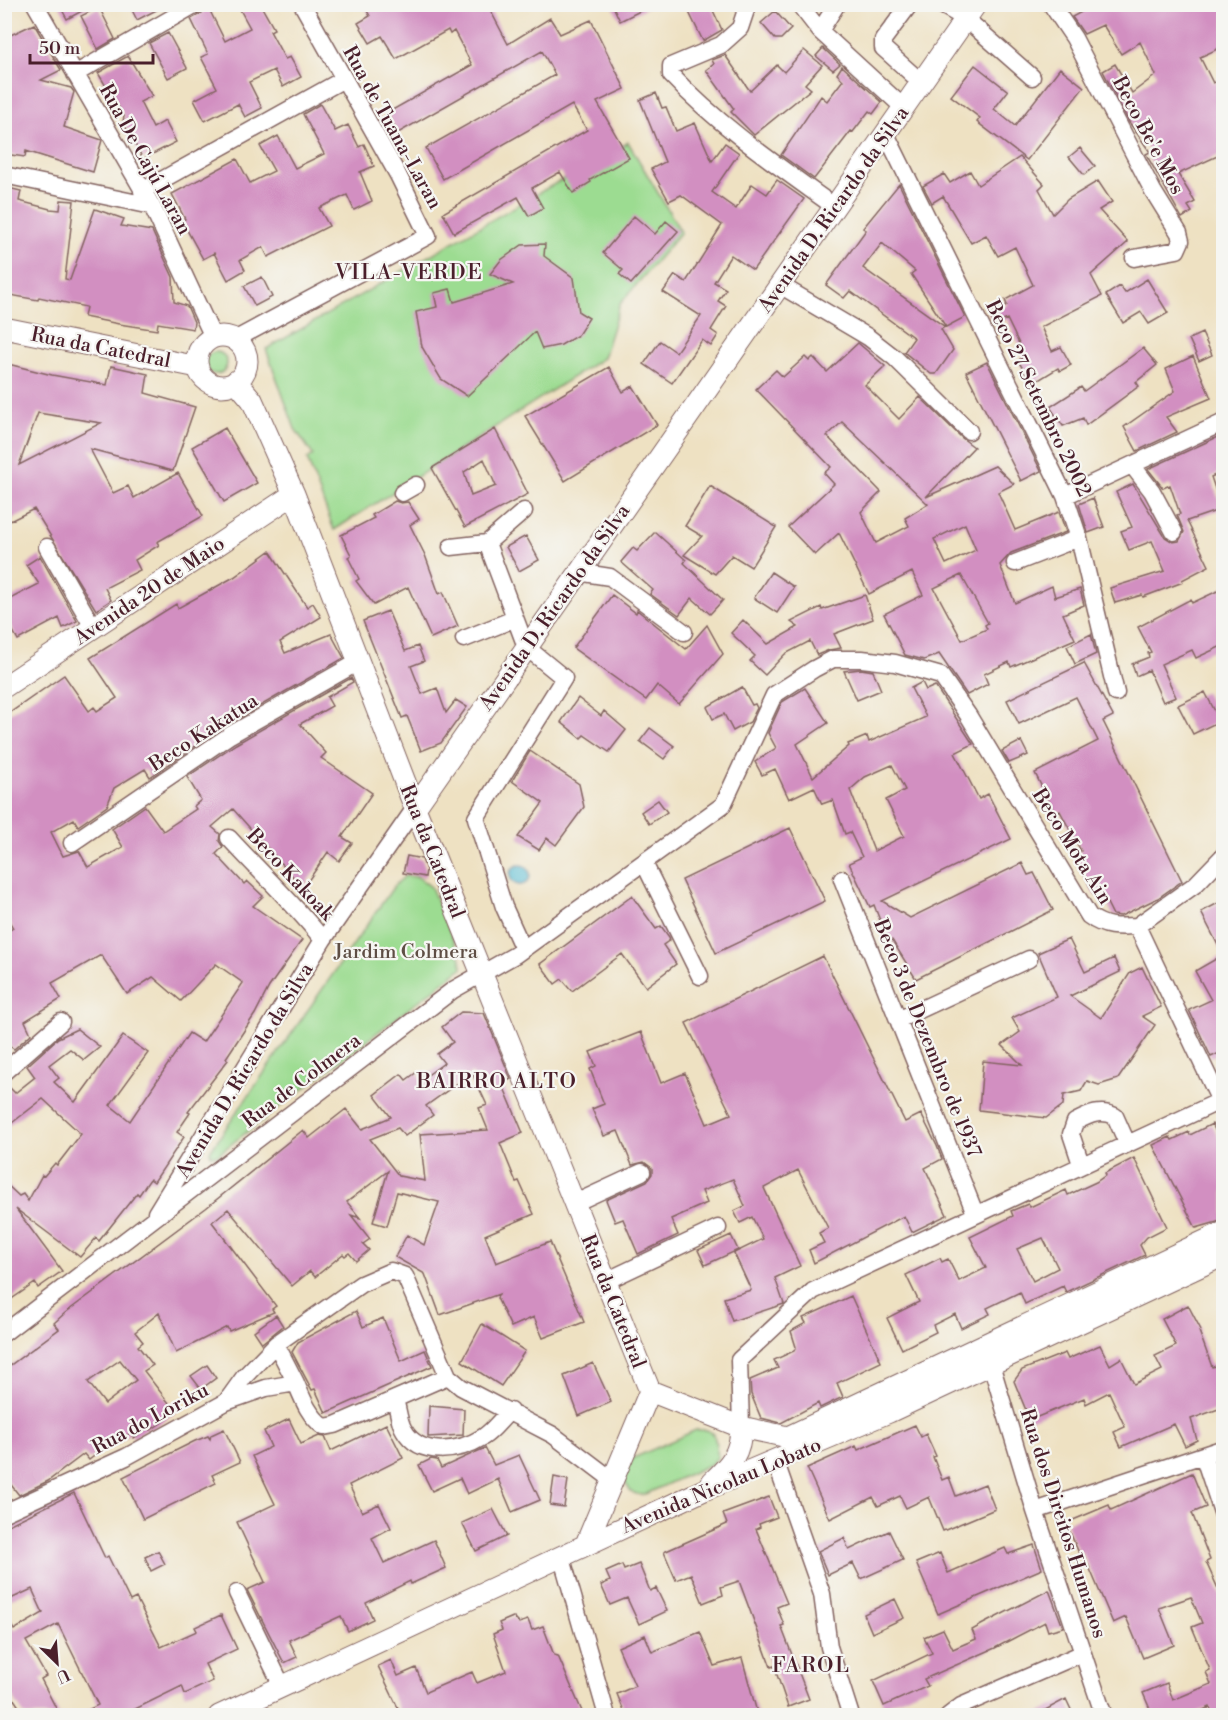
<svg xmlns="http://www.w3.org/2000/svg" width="1228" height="1720" font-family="'Libre Bodoni',serif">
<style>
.green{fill:#9cdc91;stroke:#737e5e;stroke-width:1.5}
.water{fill:#54bbd2;stroke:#4f6d7e;stroke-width:1.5}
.building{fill:#d28fc1;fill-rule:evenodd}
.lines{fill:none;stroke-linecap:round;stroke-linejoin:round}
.minor-casing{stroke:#836360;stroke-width:19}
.major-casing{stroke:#836360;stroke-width:23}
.minor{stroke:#fff;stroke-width:16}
.major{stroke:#fff;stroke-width:21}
.labels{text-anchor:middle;stroke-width:4.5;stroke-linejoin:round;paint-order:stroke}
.street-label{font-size:20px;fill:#4a1f2b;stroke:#f6f6f2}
.park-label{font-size:20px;fill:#5e4e44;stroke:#f6f6f2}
.neighbourhood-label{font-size:21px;letter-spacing:1.5px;fill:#4a1f2b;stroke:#f6f6f2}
</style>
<rect width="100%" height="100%" fill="#f6f6f2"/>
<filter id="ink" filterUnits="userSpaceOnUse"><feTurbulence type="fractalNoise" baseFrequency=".0167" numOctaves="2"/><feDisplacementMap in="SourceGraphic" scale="12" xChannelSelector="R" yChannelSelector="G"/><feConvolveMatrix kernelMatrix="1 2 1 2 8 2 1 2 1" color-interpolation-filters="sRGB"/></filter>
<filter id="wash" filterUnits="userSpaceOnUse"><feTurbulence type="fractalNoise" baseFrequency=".008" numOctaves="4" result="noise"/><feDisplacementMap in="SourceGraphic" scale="24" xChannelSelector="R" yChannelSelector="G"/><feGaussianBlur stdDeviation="1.35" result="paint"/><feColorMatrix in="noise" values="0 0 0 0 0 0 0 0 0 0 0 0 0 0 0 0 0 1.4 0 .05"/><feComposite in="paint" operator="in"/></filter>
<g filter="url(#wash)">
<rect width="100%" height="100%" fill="#eee1c2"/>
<path class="green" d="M628 142 681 232 620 304 603 358 334 530 307 459 313 455 295 429 266 349Z
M205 363a11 11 0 1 1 22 0a11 11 0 1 1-22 0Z
M405 876 418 877 431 887 461 959 462 968 217 1155H211L210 1151 394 886Z
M696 1430H707L714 1434 718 1457 711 1464 648 1493 640 1495 631 1492 624 1481 629 1460Z"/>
<path class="water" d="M510 875a10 10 0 1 1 20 0a10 10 0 1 1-20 0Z"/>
<g id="blocks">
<path class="building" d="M59 4H95L67 19Z
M129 4H168L137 20Z
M237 4H260L274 29 270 31 285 59 290 57 301 77 283 87 274 70 249 82 262 108 245 117 238 104 205 121 194 100 217 88 201 57 208 54 191 19 202 13 207 5 225 41 250 28Z
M363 4H487L508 44 550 18 560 34 591 20 625 89 597 102 629 158 590 180 591 182 573 193 560 172 532 188 543 208 529 216 518 197 454 233 443 213 587 130 572 105 443 179 426 148 555 75 542 51 398 133 387 113 472 65 454 31 450 34 448 30 396 59 382 36 370 43 358 23 370 16Z
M612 4H654L620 21Z
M685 4H710L722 30 703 41Z
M1084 4H1224V46L1200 57 1213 83 1224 78V153L1178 174 1195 202 1188 206 1192 212 1182 218 1146 154 1150 152 1129 122 1103 71 1115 64 1132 93 1156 75 1140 42 1121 54 1103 25 1084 34 1072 17 1087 9Z
M99 7 115 39 98 49 81 16Z
M775 11 791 29 781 39H775L761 23Z
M34 24 61 70 41 80 71 88 74 92 64 127 102 140 93 172 26 151 25 157 4 154V38Z
M168 33 187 68 168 78 149 43Z
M823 48 840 64 833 70 816 56Z
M804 50 822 65 805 84 811 89 754 135 731 112 734 109 706 70 714 64 712 60 725 55 750 91 777 65 784 72Z
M128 56 152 96 140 102 153 128 165 121 176 142 143 159 123 122 124 116 98 73Z
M975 65 1008 91 994 109 1015 126 1060 68 1084 87 1027 160 977 122 980 118 951 96Z
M842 66 882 102 873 114 869 111 853 132 851 131 814 179 781 155 821 96 827 101 843 80 837 74Z
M656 93 662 108 666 107 676 131 695 123 712 161 725 143 739 153 712 192 736 209 752 184 767 194 777 180 804 199 753 270 731 255 714 282 726 289 718 301 726 306 711 330 718 335 711 346 702 340 672 383 644 364 660 341 676 352 701 316 663 292 675 275 686 282 722 225 681 195 669 201 651 169 665 162 640 100Z
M320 104 335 131 348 125 359 147 364 144 374 166 360 172 372 201 354 210 347 195 319 208 329 226 268 257 263 247 240 260 245 270 228 280 214 253 203 259 182 221 185 219 172 194 237 159 250 183 274 171 260 146 278 136 295 168 324 154 303 114Z
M1080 148 1095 166 1084 175 1069 157Z
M1020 157 1044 184 1039 189 1053 214 1068 199 1098 181 1112 202 1099 210 1128 242 1091 275 1102 296 1041 327 1052 351 1061 347 1071 365 1060 371 1058 368 1032 384 1020 364V359L1025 356 1007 319 995 325 988 313 1007 305 1005 300 1033 285 1015 247 998 256 986 235 971 243 943 196 932 203 923 186 944 174 950 183 970 171 978 185Z
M899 184 965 317 946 327 911 274 915 271 882 243 863 268 945 327 941 329 953 350 936 374H931L904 352 914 338 850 291 844 298 826 285 866 230 863 228Z
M4 187 21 191 19 201 50 209 60 210 61 200 74 201 65 279 70 280 95 209 124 219 121 226 152 231 173 277 174 302 187 306 194 322 193 329 158 323 157 330 119 324 84 317 86 307 39 297 38 300 4 294 11 241 4 240Z
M634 216 655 234 666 221 678 231 631 284 619 274 623 270 603 253Z
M545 244 544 256 574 278 579 312 589 318 578 335 561 345 542 349 535 332 467 396 441 379 422 347 416 312 437 307 434 293 450 289 454 302 513 284 490 274 501 260 522 245Z
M262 277 272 297 255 306 244 286Z
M1147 279 1168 313 1149 324 1141 312 1123 323 1106 295 1120 286 1125 293Z
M1202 333 1212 355 1199 361 1189 339Z
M858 343 885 366 865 385 899 419 920 397 962 438 974 447 926 497 995 466 1014 484 998 492 1015 530 1059 512 1066 532 1011 553 1000 565 1015 603 1052 586 1055 597 1080 589 1084 605 1063 614 1075 639 1011 667 1009 662 984 674 988 684 967 695 939 654 924 660 905 655 884 614 923 595 912 572 869 594 839 533 815 555 788 527 834 484 824 473 831 467 756 389 776 370 783 377 805 357 809 361 813 357 827 372ZM842 422 928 504 905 518 909 526 876 543 861 512 881 492 827 436ZM965 524 976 550 946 564 934 539ZM961 575 988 623 985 625 987 629 962 640 934 588Z
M1143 348 1157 365 1136 382 1139 386 1086 425 1083 418 1063 426 1050 407 1081 387 1084 391Z
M1193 356 1211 398 1166 417 1177 432 1137 451 1124 427 1175 391 1166 369Z
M987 362 1041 471 1021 481 966 372Z
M4 363 52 375 107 385 111 366 148 374 145 393 195 407 173 471 90 449 113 493 128 486 134 498 178 473 203 516 157 542 159 545 135 560 140 570 105 588 111 600 96 610 34 509 4 524V423L9 411 4 410ZM38 413 101 423 19 465Z
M609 367 623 392 633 386 657 425 565 481 525 416Z
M225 428 257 483 224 502 192 447Z
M495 429 528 494 465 527 432 468ZM484 459 496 486 471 496 464 472Z
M1224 434V471L1211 477 1222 509 1187 521 1209 566 1182 580 1183 582 1143 597 1142 595 1115 603 1110 588 1165 571 1152 541 1129 550 1121 531 1132 527 1116 492 1133 484 1165 537 1173 542 1179 541 1184 532 1177 515 1180 514 1170 485 1163 488 1148 469Z
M710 486 776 527 751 567 732 555 715 574 684 555 702 536 685 526Z
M1093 498 1104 527 1088 533 1079 504Z
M395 501 401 503 408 502 419 519 410 525 425 555 439 594 443 592 458 626 431 638 408 587 374 605 356 581 359 579 348 557 351 555 341 535 374 518 372 515Z
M655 532 686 560 684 563 723 600 710 614 692 598 679 615 650 594 653 590 621 562 633 548 637 551Z
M526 536 539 560 519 571 506 547Z
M270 551 307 607 313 603 321 617 280 642 285 653 331 634 344 658 225 726 150 777 145 769 114 788 107 806 78 826 74 819 51 832 63 856 79 851 88 867 123 847 112 829 145 806 163 831 196 809 194 806 201 800 187 777 236 744 351 678 353 682 327 697 332 706 300 724 326 753 321 758 372 793 342 837 352 843 339 861 328 852 303 888 233 809 212 827 220 834 219 841 223 847 216 854 244 884 247 881 263 896 253 906 302 940 269 987 255 1014 226 1058 228 1060 188 1112 190 1113 177 1132 184 1137 154 1182 150 1179 139 1195 137 1193 99 1241 96 1238 80 1257 16 1209 62 1271 38 1288 35 1283 4 1304V1182L19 1196 23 1194 28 1201 42 1175 44 1176 55 1163 57 1165 81 1134 43 1099 4 1129V1082L15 1093 35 1077 27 1066 58 1038 77 1029 100 1047 84 1060 70 1049 49 1065 59 1078 54 1082 75 1102 123 1036 148 1053 110 1105 130 1121 189 1033 203 1042 243 983 216 964 181 1001 153 977 127 994 101 955 52 983 61 999 25 1021 31 1034 14 1049 8 1045 4 1037V934L13 928 4 912V717L64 675 89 711 94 707 97 711 117 698 90 658 176 604 178 608 234 577Z
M40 556 77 621 63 628 59 618 18 640 4 615V602L39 584 26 565Z
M771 572 794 587 777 613 754 598Z
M1224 588V645L1196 658 1192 650 1161 664 1176 697 1163 702 1149 670 1136 676 1132 664 1149 657 1148 653 1151 652 1138 627 1191 599 1192 603Z
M612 595 636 613 637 610 686 649 707 625 723 654 679 704 657 685 646 700 573 648Z
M865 595 873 619 834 634 841 648 829 650 817 655 810 641 785 654 765 675 750 661 755 656 731 633 743 620 768 644 798 627 791 622 821 607 822 610Z
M388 611 405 651 418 646 424 661 411 666 422 694 437 688 446 713 456 700 467 707 441 743 421 751 407 716 402 718 363 621Z
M1091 634 1096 654 1075 664 1067 646Z
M1084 663 1113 716 1103 721 1182 881 1158 898 1121 916 1113 915 1101 891 1094 895 1075 854 1081 851 1060 811 1055 814 1035 773 1098 741 1076 697 1019 724 1007 700Z
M861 669 873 671 881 690 857 700 844 671Z
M922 682 926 690 935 686 973 744 955 753 979 799 988 794 1011 839 882 901 910 918 1022 863 1028 875 1034 873 1053 910 916 979 892 940 888 941 874 905 870 907 849 863 862 857 850 832 845 834 833 800 822 804 814 787 789 799 775 769 762 775 755 762 776 748 768 733 782 702 805 688 828 723 797 744 813 777 849 746 848 744 867 736 869 742 926 717 911 688ZM892 765 905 790 886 800 904 836 874 851 850 790 865 777Z
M742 687 752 705 755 704 757 708 750 722 733 731 724 714 713 719 707 707Z
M1205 692 1220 721 1193 734 1178 705Z
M578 698 601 716 604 711 626 730 609 752 584 735 581 738 561 722Z
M650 728 674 746 664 759 640 741Z
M1021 741 1028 755 1009 763 1002 751Z
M530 751 579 784 584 807 556 845 547 838 539 850 518 837 543 803 512 781Z
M658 800 667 812 649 824 641 812Z
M790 828 825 901 716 953 682 880Z
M407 856 422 859 426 870 425 877 403 873Z
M632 896 656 929 661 926 669 937 670 940 663 945 676 964 646 987 622 954 572 991 562 979 555 984 540 964Z
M1224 900V1051L1211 1057 1189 1010 1211 1000 1195 971 1223 955 1201 912Z
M1069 939 1085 972 1114 958 1120 972 1070 996 1101 1018 1130 973 1142 967 1161 1007 1142 1016 1155 1025 1118 1079 1099 1085 1087 1081 1081 1091 1064 1095 1063 1105 1046 1118 979 1110 983 1061 1022 1065 1002 1045 1020 1032 1012 1018 1057 997 1038 953Z
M823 956 905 1122 921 1114 937 1146 942 1159 925 1168 947 1215 912 1232 904 1216 814 1263 809 1250 824 1243 819 1233 828 1228 798 1170 764 1188 800 1266 775 1278 784 1304 732 1321 724 1298 751 1290 734 1253 763 1239 752 1217 740 1223 734 1211 745 1206 733 1179 702 1191 707 1203 671 1219 678 1235 638 1254 623 1219 615 1222 606 1200 647 1181 652 1174V1168L644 1162 632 1165 618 1131 604 1136 592 1109 604 1104 590 1069 596 1066 590 1052 641 1032 661 1083 685 1073 707 1124 731 1114 686 1023Z
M461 1012 484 1013 511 1079 502 1083 523 1133 500 1143 516 1182 519 1181 534 1214 485 1235 496 1263 550 1242 584 1322 543 1338 534 1317 511 1327 497 1298 499 1294 440 1315 425 1274 395 1257 407 1235 424 1245 439 1202 397 1192 387 1226 373 1222 388 1171 347 1202 360 1218 351 1215 370 1239 363 1244 369 1250 356 1261 349 1253 345 1256 343 1254 315 1277 310 1271 292 1286 228 1209 212 1222 276 1306 272 1309 274 1312 229 1331 227 1327 176 1353 159 1313 135 1332 143 1342 138 1346 153 1365 144 1371 176 1412 151 1430 149 1427 134 1438 130 1433 117 1443 115 1440 89 1460 84 1454 48 1481 19 1495 4 1476V1370L59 1329 54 1323 65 1313 206 1208 303 1130 309 1138 346 1109 362 1129 391 1117 374 1095 401 1074 406 1080 417 1072 422 1079 444 1063 437 1054 453 1042 442 1027ZM472 1073 487 1105 479 1108 488 1130 420 1134 425 1181 399 1176 370 1139 398 1128 405 1136 433 1115 426 1106ZM120 1360 136 1380 105 1404 88 1382Z
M1212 1124 1224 1148V1220L1196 1228 1153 1145 1170 1137 1172 1140 1189 1132 1190 1135Z
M1134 1158 1167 1227 1147 1237 1140 1245 1145 1255 1066 1292 1063 1286 1025 1304 1020 1292 987 1308 990 1314 961 1328 955 1314 933 1325 936 1332 902 1349 887 1318 919 1302 906 1275 940 1258 942 1262 948 1259 959 1281 986 1268 970 1237 1013 1216 1011 1211 1028 1204 1030 1207 1066 1190 1068 1195 1096 1182 1106 1175 1105 1173ZM1043 1238 1058 1268 1033 1281 1017 1249Z
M731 1235 738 1250 705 1265 698 1250Z
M851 1296 881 1362 837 1383 843 1397 820 1408 818 1403 781 1423 761 1418 751 1394 750 1380 778 1368 774 1360 794 1351 796 1347 791 1331 806 1323 803 1318Z
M1188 1305 1201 1330 1199 1331 1212 1367 1217 1366 1224 1384V1407L1191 1419 1197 1440 1185 1446 1174 1424 1121 1447 1114 1432 1125 1427 1109 1392 1086 1404 1084 1398 1030 1420 1014 1381 1022 1370 1065 1353 1068 1359 1100 1345 1110 1365 1121 1358 1134 1384 1162 1370 1155 1356 1176 1346 1162 1319Z
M356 1311 363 1327 383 1318 401 1361 425 1350 432 1366 326 1413 315 1389 312 1390 292 1352 298 1342Z
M276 1315 283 1326 262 1343 254 1331Z
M482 1324 525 1351 501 1386 462 1361Z
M593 1363 611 1402 579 1416 564 1376Z
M207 1365 216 1378 201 1389 191 1376Z
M429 1406 464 1409 463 1435 428 1437Z
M289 1419 301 1444 319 1436 325 1437 331 1451 386 1424 403 1458 349 1485 362 1512 379 1504 391 1528 372 1538 384 1563 434 1540 446 1568 411 1584 410 1581 366 1603 373 1619 348 1631 341 1616 289 1640 297 1657 284 1663 247 1590 265 1582 237 1522 275 1504 252 1456 271 1447 264 1431Z
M915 1425 921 1437 926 1434 936 1456 933 1457 942 1480 949 1477 956 1496 985 1484 995 1509 943 1531 929 1497 906 1508 900 1496 878 1506 873 1497 830 1519 807 1468 856 1446 858 1450Z
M224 1429 240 1462 212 1475 216 1483 143 1519 123 1477 195 1441 208 1436 210 1439 211 1435Z
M485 1448 494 1465 519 1455 540 1500 512 1512 498 1479 467 1494 460 1478 432 1491 419 1465 431 1459 437 1460 441 1468Z
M1192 1473 1206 1507 1192 1513 1210 1560 1206 1562 1224 1602V1716H1213L1210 1707 1189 1716H1153L1143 1693 1167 1683 1173 1700 1211 1684 1206 1672 1210 1670 1192 1627 1202 1623 1191 1597 1159 1608 1174 1645 1143 1658 1126 1617 1113 1623 1090 1569 1082 1552 1079 1553 1066 1523 1109 1505 1111 1510Z
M554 1477 568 1480 564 1507 550 1505Z
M74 1493 105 1558 108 1556 130 1601 136 1598 161 1647 197 1631 195 1627 221 1615 237 1649 205 1664 213 1681 185 1694 182 1686 121 1716H76L98 1705 58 1624 26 1641 46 1676 41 1679 60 1716H25L4 1684V1612L14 1630 43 1613 32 1589 4 1602V1527Z
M769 1497 777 1517 759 1524 760 1527 756 1529 787 1603 777 1607 784 1625 781 1626 809 1699 788 1707 774 1666 771 1667 739 1581 721 1587 723 1595 703 1603 691 1574 676 1580 664 1552 727 1524 723 1514Z
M493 1509 507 1536 476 1551 462 1523Z
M889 1531 903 1560 861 1579 853 1563 828 1575 818 1551 844 1538 849 1550Z
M1034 1545 1042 1569 938 1614 916 1563 940 1553 948 1573 1005 1548 1008 1554Z
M158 1551 165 1564 151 1571 145 1557Z
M639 1564 650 1591 656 1588 667 1611 639 1624 627 1598 610 1605 601 1585 610 1581 606 1572 622 1565 624 1570Z
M1049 1590 1063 1627 1048 1631 1045 1622 995 1648 924 1679 928 1686 884 1706 873 1681 932 1653 924 1637 943 1629 953 1649 976 1639 972 1630 983 1624Z
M895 1599 904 1618 872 1633 864 1614Z
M513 1617 519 1623 528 1620 532 1630 543 1626 554 1655 558 1656 584 1716H402L378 1666 391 1660 398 1676 416 1668 426 1692 472 1672 477 1683 506 1671 493 1634 502 1630 499 1623Z
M700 1632 714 1666 742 1658 758 1716H626L617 1694 635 1686 618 1647 645 1635 652 1652Z
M1066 1699 1074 1716H1034Z"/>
</g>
</g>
<g filter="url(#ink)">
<use href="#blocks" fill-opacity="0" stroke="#836360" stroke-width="1.5"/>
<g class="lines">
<g class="minor-casing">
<path id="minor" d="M35 4 152 206 213 337
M748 4 740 28 721 45 671 66V75C719 126 778 166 835 207
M799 4 820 31 904 108
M910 4 883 40V48L922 83
M940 4 966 19 1032 77
M1051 4 1074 38 1153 191 1179 233 1181 241 1177 250 1134 258
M820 31 837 4
M75 74 196 4
M887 136 1065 496 1079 538 1116 693
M4 175 152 206
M142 191 344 79
M780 285 868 337 895 358 969 431
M236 339 428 236 398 175 302 4
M1132 465 1152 491 1174 532
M402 493 416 485
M1065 496 1224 422
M487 543 526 647 564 678 476 818 504 907 523 949
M47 547 93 627
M451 547 487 543 524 511
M1015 563 1079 538
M578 572 610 577 684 632
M464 639 514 619
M229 838C260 872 294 903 323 940
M72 843 230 735 360 661
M644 863 700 976
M842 879 975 1213
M1137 926 1196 884 1224 855
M898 1020 1029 959
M4 1072 61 1022
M1081 1164 1071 1134 1075 1122C1089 1115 1100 1109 1115 1116L1127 1143
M575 1203 642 1172
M156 1213 323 940 415 808
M606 1281 718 1228
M4 1333 453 990 515 955 723 805 774 695 814 669 833 659H862L895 663 941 676 968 715 1089 916C1105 928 1118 927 1137 926L1220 1101
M276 1344 296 1383
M988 1354 1035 1511 1104 1716
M395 1399C398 1409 399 1423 404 1430 420 1458 459 1452 483 1437 493 1431 501 1419 510 1411
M226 1402 266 1388 296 1383C303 1400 309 1416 324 1427L335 1425 448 1376
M741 1427 739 1360 813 1291 1224 1099
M1203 1455 1224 1518
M775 1460 822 1594 829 1647 851 1716
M1035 1511 1224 1448
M4 1513 126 1457 226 1402 244 1377 276 1344 361 1284 391 1271 405 1276 448 1376 461 1387 553 1435 611 1479
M561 1555 607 1716
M237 1593 282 1686
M948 1716 961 1706 1083 1653"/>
</g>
<g class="major-casing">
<path id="major" d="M4 328 198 367
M197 361a25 25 0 1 1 50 0a25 25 0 1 1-50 0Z
M236 381 252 400 294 494 415 808 650 1391
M4 687 294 494
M415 808 976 4
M650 1391 741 1427 788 1437 1224 1232
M712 1482C730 1465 741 1453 741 1427
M586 1544 650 1391
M219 1716 704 1490 889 1412 1224 1255"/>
</g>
<use href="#minor" class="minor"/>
<use href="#major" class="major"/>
</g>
</g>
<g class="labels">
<g class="street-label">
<text transform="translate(393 127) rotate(61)" y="7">Rua de Tuana-Laran</text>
<text transform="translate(1149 135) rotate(62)" y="7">Beco Be'e Mos</text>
<text transform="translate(146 159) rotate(61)" y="7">Rua De Cajú Laran</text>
<text transform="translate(833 209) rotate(-55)" y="7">Avenida D. Ricardo da Silva</text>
<text transform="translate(101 347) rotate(11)" y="7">Rua da Catedral</text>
<text transform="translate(1039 398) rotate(64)" y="7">Beco 27 Setembro 2002</text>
<text transform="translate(149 590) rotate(-34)" y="7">Avenida 20 de Maio</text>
<text transform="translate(554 607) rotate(-55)" y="7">Avenida D. Ricardo da Silva</text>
<text transform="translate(203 732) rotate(-33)" y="7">Beco Kakatua</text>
<text transform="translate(1073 846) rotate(58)" y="7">Beco Mota Ain</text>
<text transform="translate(433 851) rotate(68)" y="7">Rua da Catedral</text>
<text transform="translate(291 874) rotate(47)" y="7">Beco Kakoak</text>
<text transform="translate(928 1038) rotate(68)" y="7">Beco 3 de Dezembro de 1937</text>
<text transform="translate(244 1070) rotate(-59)" y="7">Avenida D. Ricardo da Silva</text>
<text transform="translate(301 1080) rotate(-37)" y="7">Rua de Colmera</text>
<text transform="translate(614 1301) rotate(68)" y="7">Rua da Catedral</text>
<text transform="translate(150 1418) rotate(-28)" y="7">Rua do Loriku</text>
<text transform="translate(721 1485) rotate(-23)" y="7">Avenida Nicolau Lobato</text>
<text transform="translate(1064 1523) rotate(72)" y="7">Rua dos Direitos Humanos</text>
</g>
<g class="park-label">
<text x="406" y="958">Jardim Colmera</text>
</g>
<g class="neighbourhood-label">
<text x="409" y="279">VILA-VERDE</text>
<text x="497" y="1088">BAIRRO ALTO</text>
<text x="811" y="1672">FAROL</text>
</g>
</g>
<rect width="1228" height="1720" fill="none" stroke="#f6f6f2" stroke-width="24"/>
<g transform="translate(57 1663) rotate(155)" stroke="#f6f6f2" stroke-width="4.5" paint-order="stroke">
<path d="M0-4.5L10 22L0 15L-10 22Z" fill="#4a1f2b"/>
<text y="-9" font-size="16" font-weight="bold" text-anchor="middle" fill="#4a1f2b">U</text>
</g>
<path d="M30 54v9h123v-9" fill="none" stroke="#4a1f2b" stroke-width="3"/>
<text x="39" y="54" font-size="18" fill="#4a1f2b" stroke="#f6f6f2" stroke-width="4.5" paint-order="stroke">50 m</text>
</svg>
